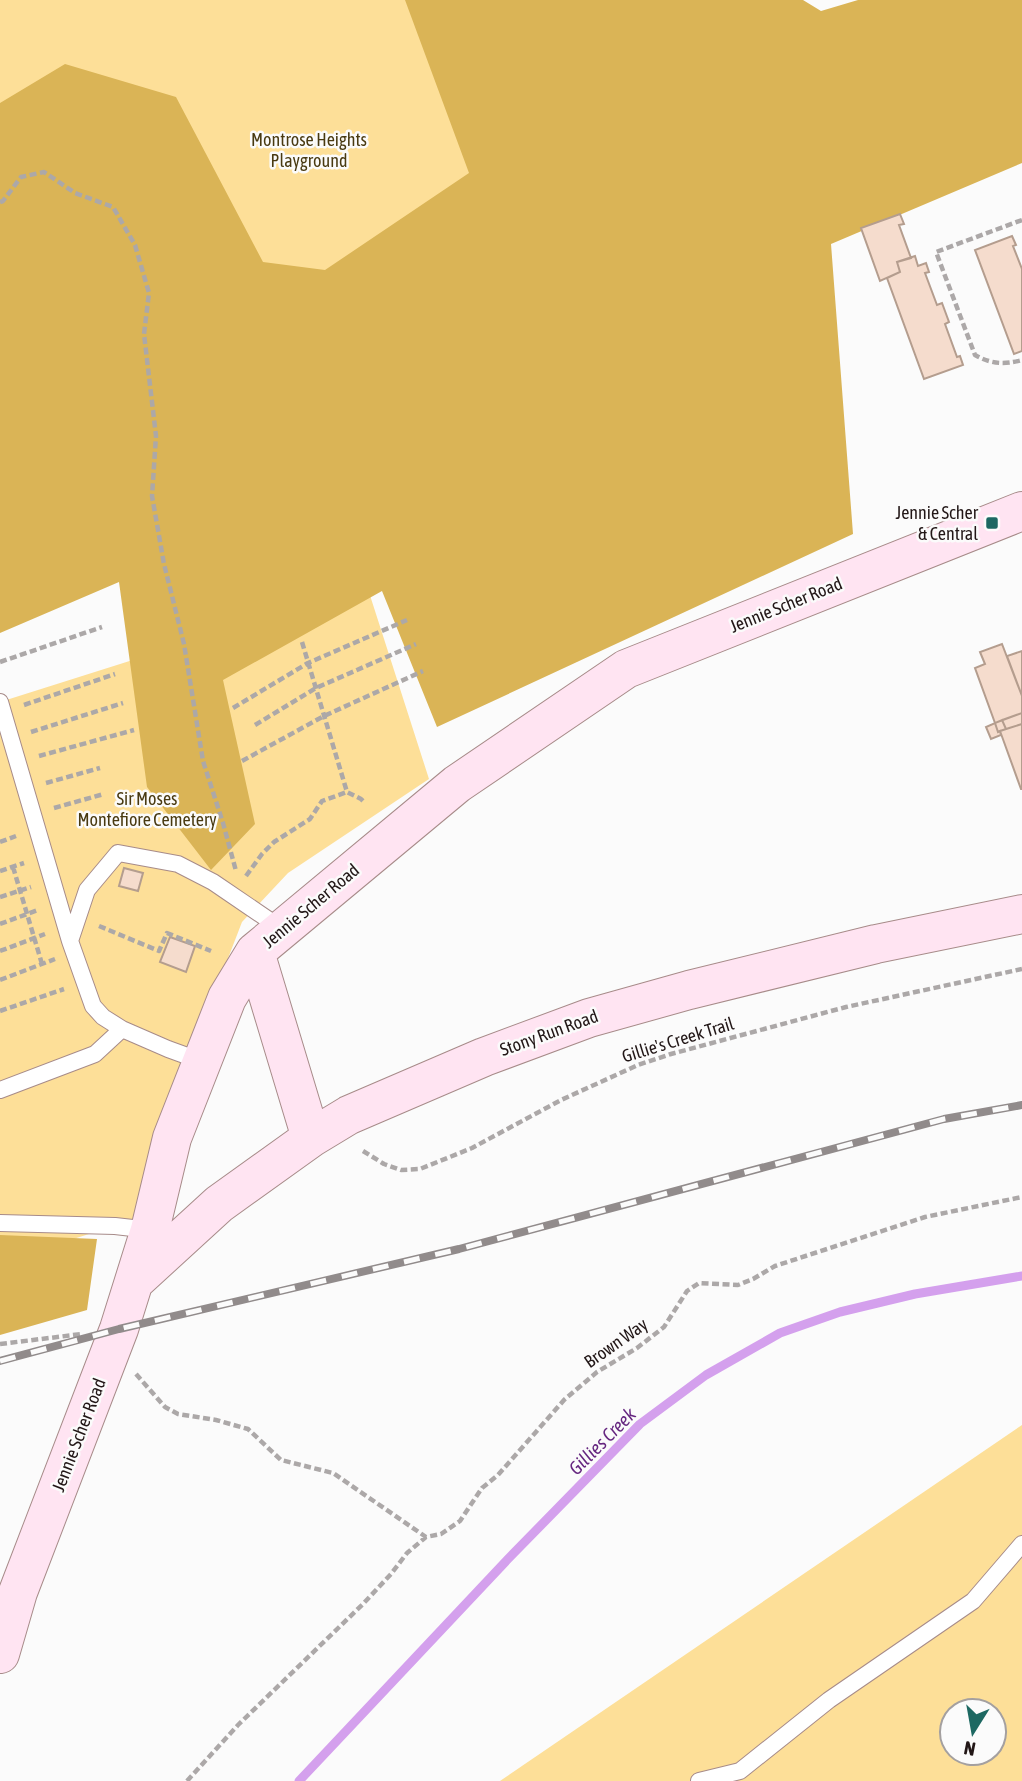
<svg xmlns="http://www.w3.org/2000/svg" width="1022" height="1781" font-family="'Asap Condensed',sans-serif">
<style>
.green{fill:#fddf98;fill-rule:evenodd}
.forest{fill:#dab456}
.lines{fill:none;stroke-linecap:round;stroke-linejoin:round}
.stream{stroke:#d4a0ed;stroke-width:9}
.building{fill:#f5dccd;stroke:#b49d8e;stroke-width:2}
.lane-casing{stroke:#a78b89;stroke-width:18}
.secondary-casing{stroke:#a78b89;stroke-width:40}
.path{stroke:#aca8a8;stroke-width:4.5;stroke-dasharray:7 3.5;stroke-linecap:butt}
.lane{stroke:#fff;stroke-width:16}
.secondary{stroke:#ffe4f2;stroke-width:38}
.rail-casing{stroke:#918b8b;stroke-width:8}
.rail{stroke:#fbfbfb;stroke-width:5;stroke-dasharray:16;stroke-linecap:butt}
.poi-dot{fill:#1d6862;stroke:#fbfbfb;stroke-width:2.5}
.labels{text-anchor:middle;stroke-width:5;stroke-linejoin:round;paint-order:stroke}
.park-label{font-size:18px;fill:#493a11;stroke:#fbfbfb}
.poi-label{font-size:18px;fill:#221717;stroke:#fbfbfb;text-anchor:end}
.street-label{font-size:18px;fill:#221717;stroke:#fbfbfb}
.water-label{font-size:19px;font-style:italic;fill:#662780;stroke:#fbfbfb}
</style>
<rect width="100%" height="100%" fill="#fbfbfb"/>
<path class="green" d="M0 0H462L554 209 231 348 0 151Z
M367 586 429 779 288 873 242 922 190 1057 140 1218 0 1262V702Z
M1022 1425V1781H500ZM952 1711H994V1753H952Z"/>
<path class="forest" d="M405 0H803L821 11 858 0H1022V163L831 244 853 534 437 727 382 591 223 680 255 824 211 870 147 787 119 582 0 633V103L65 64 176 97 263 262 325 270 469 173Z
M0 1235 97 1239 87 1310 0 1335Z"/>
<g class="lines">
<path class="stream" d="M299 1781 507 1560 640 1424 706 1375 780 1333 840 1312 915 1294 1022 1276"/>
</g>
<path class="building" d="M900 214 904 224 899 225 911 258 897 262 900 272 880 281 861 228Z
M1012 236 1016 245 1013 246 1022 269V351L1014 354 975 250Z
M915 256 918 266 926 263 929 272 925 273 937 305 942 303 949 322 945 324 957 357 960 356 963 365 924 379 887 278 900 272 897 262Z
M1002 644 1022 696V713L995 723 975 668 985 664 980 652Z
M1022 651V696L1007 656Z
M1022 713V724L1006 729 1002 720Z
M1002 720 1006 729 998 732 995 723Z
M995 723 998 732 1000 731 1001 735 991 739 986 727Z
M1022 724V789H1021L1000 731Z
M124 868 143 873 138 891 119 886Z
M170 937 195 946 186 972 160 962Z"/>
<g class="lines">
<g class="lane-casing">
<path id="lane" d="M0 702 70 941
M201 1061 168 1049 122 1029 103 1017 93 1006 70 941 87 890 118 853 178 864 213 882 282 929
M0 1090 95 1054 122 1029
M0 1223 115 1226 150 1230
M699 1781 740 1771 829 1700 973 1601 1022 1544"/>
</g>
<g class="secondary-casing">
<path id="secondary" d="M255 952 311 1138
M136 1280 219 1204 311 1138 349 1115 484 1057 589 1018 689 990 876 944 1022 914
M0 1654 18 1592 119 1329 150 1230 172 1138 227 998 255 952 457 784 626 669 1022 511"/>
</g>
<path class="path" d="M0 202 3 201 21 177 44 172 75 193 113 207 135 245 149 293 144 334 156 436 152 496 164 564 184 644 203 761 223 823 236 871
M1022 220 936 252 975 355C991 364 1004 365 1022 360
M302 642 347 792 361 799 365 803
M0 662 102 627
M24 705 115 674
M233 708 308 663 407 620
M255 725 316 688 416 644
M31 732 123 703
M39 756 134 730
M242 761 324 716 423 671
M46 783 100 768
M54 808 104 794
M0 842 16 836
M13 867 42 964
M0 871 24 863
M246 876 262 854 274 842 310 819 322 801 347 792
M0 897 31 887
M0 924 38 910
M99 926 159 951 167 933 211 951
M0 951 45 934
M0 980 55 959
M0 1011 64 989
M363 1151 384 1164 401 1170 420 1169 472 1148 561 1100 638 1065 671 1054 846 1007 1022 969
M0 1344 82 1334
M136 1374 165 1407 178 1414 216 1420 248 1429 281 1460 333 1473 426 1537 441 1534 460 1521 482 1488 498 1475 564 1400 597 1372 637 1348 664 1327 687 1291 699 1283 738 1285 753 1279 775 1266 925 1217 1022 1197
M187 1781 238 1725 363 1604 391 1574 407 1553 426 1537"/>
<use href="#lane" class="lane"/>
<use href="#secondary" class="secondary"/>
<g class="rail-casing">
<path id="rail" d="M0 1361 119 1329 459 1249 944 1119 1022 1105"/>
</g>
<use href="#rail" class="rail"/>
</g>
<rect class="poi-dot" x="985" y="516" width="14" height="14" rx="3.5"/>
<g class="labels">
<g class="park-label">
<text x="309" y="146">Montrose Heights<tspan x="309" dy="21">Playground</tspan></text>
<text x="147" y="805">Sir Moses<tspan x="147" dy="21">Montefiore Cemetery</tspan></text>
</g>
<g class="poi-label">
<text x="978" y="519">Jennie Scher<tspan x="978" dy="21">&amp; Central</tspan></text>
</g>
<g class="street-label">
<text transform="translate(786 605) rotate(-22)" y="6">Jennie Scher Road</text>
<text transform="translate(311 906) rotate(-40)" y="6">Jennie Scher Road</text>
<text transform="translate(549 1033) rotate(-20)" y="6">Stony Run Road</text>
<text transform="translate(678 1040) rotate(-17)" y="6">Gillie's Creek Trail</text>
<text transform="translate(616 1343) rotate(-35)" y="6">Brown Way</text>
<text transform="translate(79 1435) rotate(-69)" y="6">Jennie Scher Road</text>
</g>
<g class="water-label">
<text transform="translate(602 1441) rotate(-45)" y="7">Gillies Creek</text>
</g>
</g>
<g transform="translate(973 1732) rotate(191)"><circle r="33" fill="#fbfbfb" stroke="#a4a0a0" stroke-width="2"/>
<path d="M0-5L12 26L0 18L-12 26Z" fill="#1d6862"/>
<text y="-10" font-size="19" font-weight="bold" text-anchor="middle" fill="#221717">N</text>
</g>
</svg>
